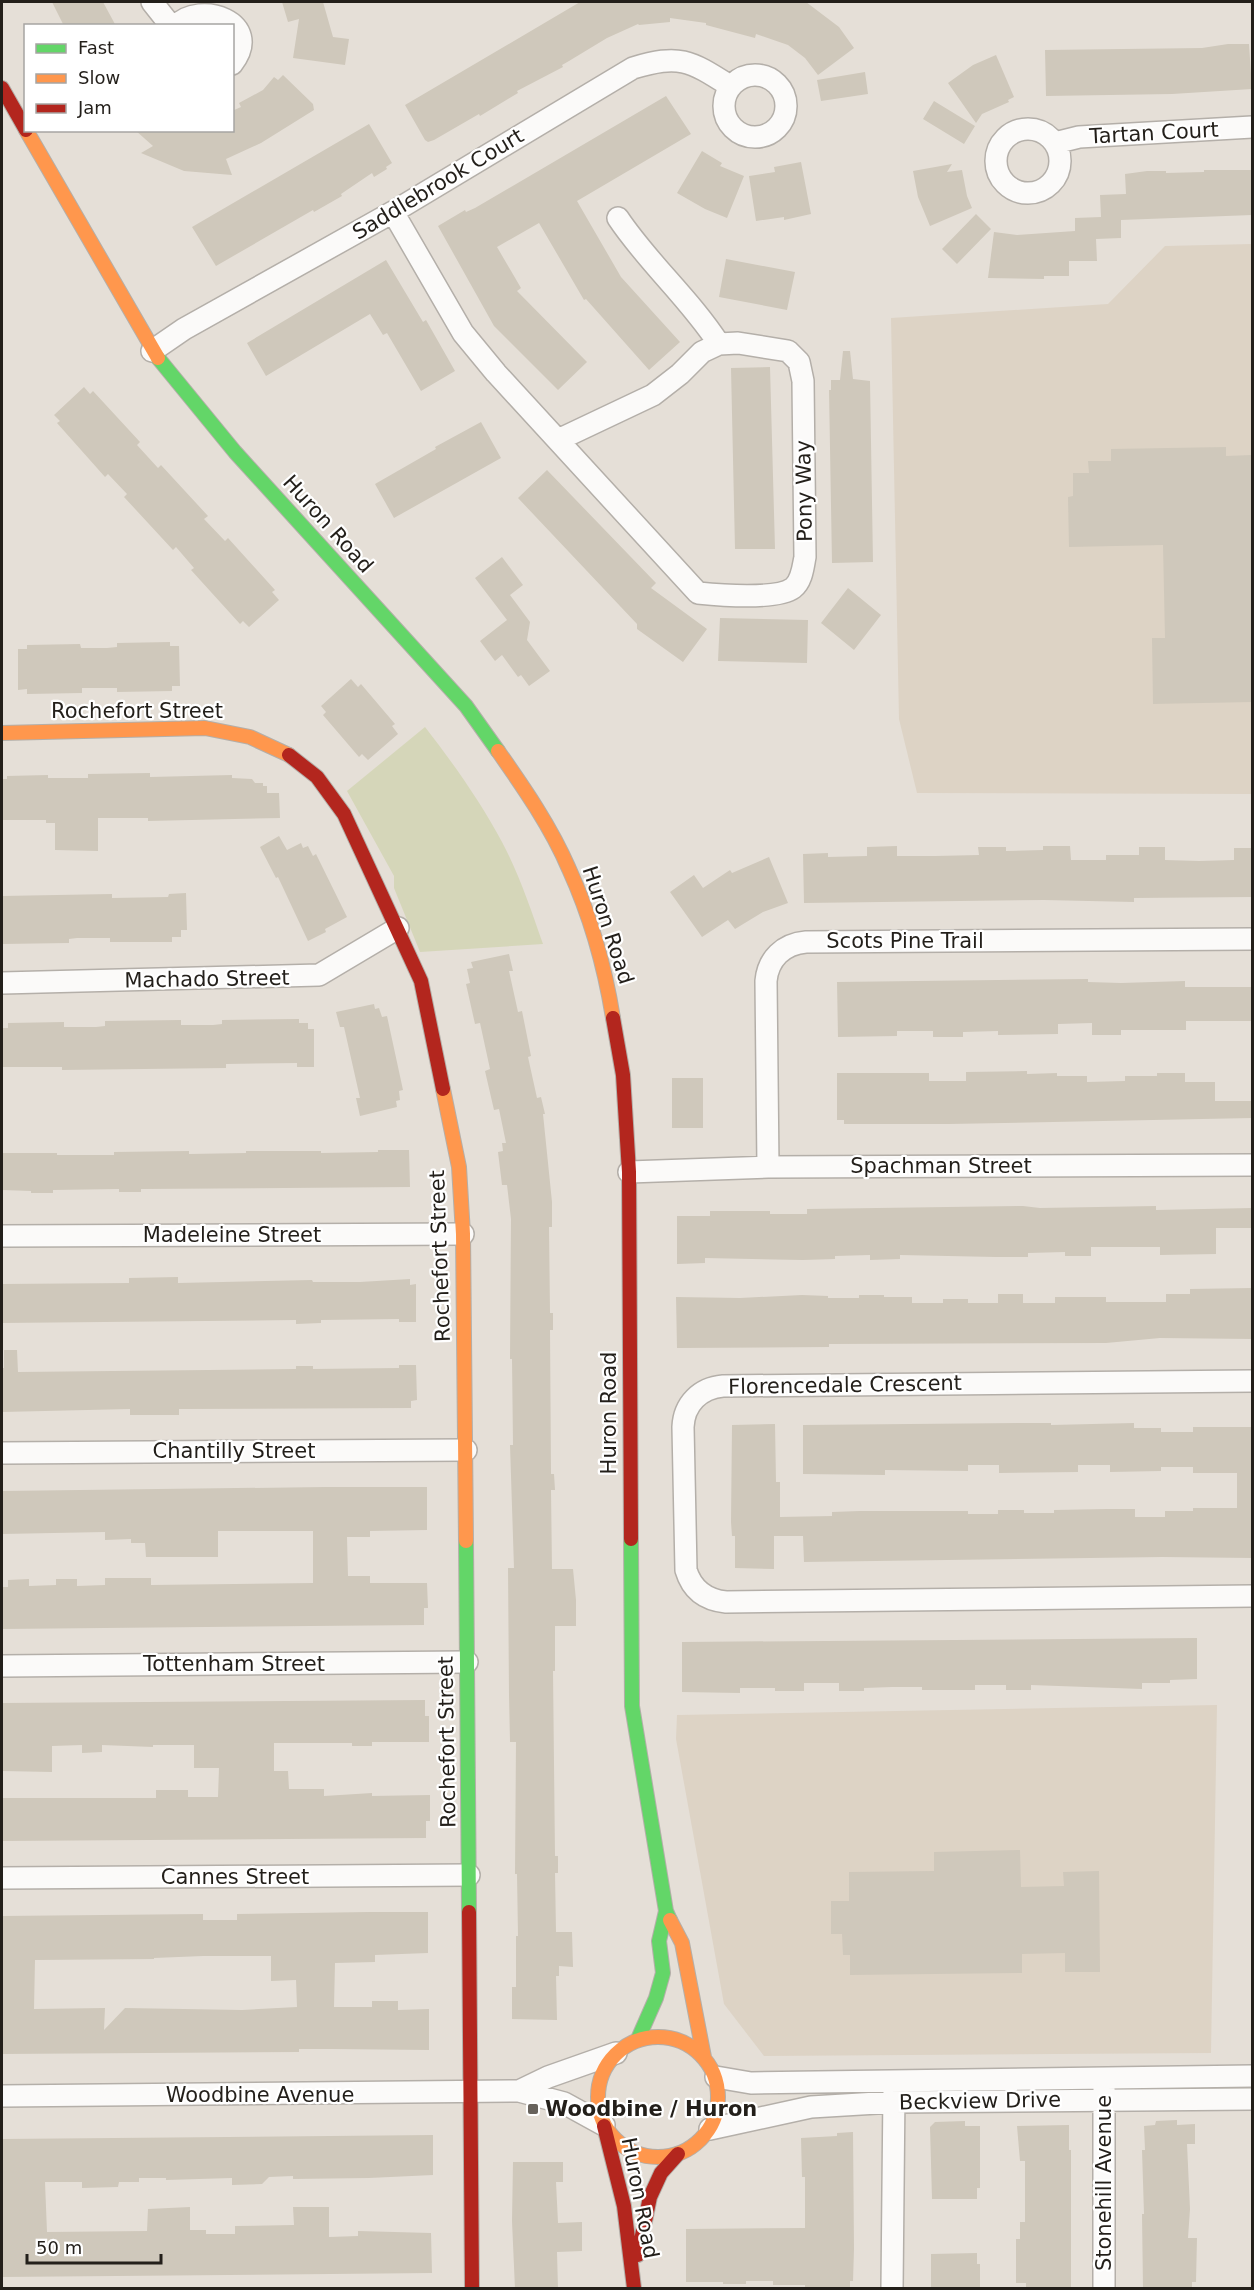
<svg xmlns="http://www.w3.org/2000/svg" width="1254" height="2290" font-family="'DejaVu Sans',sans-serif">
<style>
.education{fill:#ddd3c5}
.green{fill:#d5d6b9}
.building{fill:#cfc8bb;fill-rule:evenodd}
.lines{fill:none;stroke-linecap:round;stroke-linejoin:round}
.street-casing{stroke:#b4afa9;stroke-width:24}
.fast-casing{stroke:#b4afa9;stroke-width:16}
.slow-casing{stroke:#b4afa9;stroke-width:16}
.jam-casing{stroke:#b4afa9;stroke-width:16}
.street{stroke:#fbfaf9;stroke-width:21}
.fast{stroke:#63d668;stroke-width:14}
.slow{stroke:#ff974d;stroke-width:14}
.jam{stroke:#b3261e;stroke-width:14}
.poi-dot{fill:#67625c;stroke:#fff;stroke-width:2}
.labels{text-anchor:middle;stroke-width:4.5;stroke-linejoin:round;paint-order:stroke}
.street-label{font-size:21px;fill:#231f1a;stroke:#fff}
.poi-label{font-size:21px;font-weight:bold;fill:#231f1a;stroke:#fff;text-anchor:start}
</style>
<rect width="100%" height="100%" fill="#e5dfd7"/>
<path class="education" d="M1252 244V794L917 793 899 719 891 318 1108 304 1165 246Z
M1217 1705 1211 2053 764 2056 724 2004 676 1739 677 1715Z"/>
<path class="green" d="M425 727C453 763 480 801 502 842 519 874 531 910 543 944L420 952 394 888V876L347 791Z"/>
<path class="building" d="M52 2H103L116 26H64Z
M282 2H323L333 37 349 39 345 65 293 58 299 19 288 22Z
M580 2H806L839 27 854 48 818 75 805 58 788 45 756 34 755 38 706 25V23L670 18V22L639 25 638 24 607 38 569 61 562 65 563 67 517 91 518 93 480 116 479 114 434 140 428 142 425 140 405 105Z
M1228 44H1249L1252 89 1172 94 1046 96 1045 50 1202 48Z
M996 55 1014 97 1008 100 1009 102 982 114 976 123 948 83 973 65Z
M865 72 868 94 821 101 817 80Z
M283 75 313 104 314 110 261 143 226 159 232 175 184 171 141 153 153 146 135 130H232V111L241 107 239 103 263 90 274 77 278 80Z
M666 96 691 134 577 201 621 277 680 342 649 370 586 299 584 300 539 223 497 247 521 288 517 291 587 362 558 390 494 326 438 226 465 210 466 212 475 208Z
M934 101 975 126 964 144 923 119Z
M369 124 392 163 386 167 387 169 374 177 372 173 341 194 342 196 314 212 313 210 216 266 192 227Z
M702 151 722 163 720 166 744 176 727 218 705 209 677 193Z
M801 162 811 214 784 220V217L756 221 749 176 775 172 774 167Z
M952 164 947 172 962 170 967 196 972 208 930 226 918 197 913 171Z
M1204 170H1252V215L1121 220V238L1096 239 1097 261H1069V276H1044V279L988 278 994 232 1017 235 1075 231V218L1101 217 1100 195 1126 194 1125 174 1147 171H1166V173L1204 172Z
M976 214 991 229 957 264 942 249Z
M726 259 795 272 787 310 719 297Z
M386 260 423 322 426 320 455 371 421 391 387 333 383 335 370 314 266 376 247 343Z
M843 351H850L853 379 870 381 873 562 832 563 829 390H831V380H840Z
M770 367 775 549H735L731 368Z
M84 387 90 394 93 391 140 442 137 445 158 468 161 465 208 516 204 519 225 541 228 538 275 590 272 592 279 600 249 627 243 621 240 624 191 570 194 568 176 547 173 550 124 497 127 494 108 474 105 477 57 423 60 421 54 415Z
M481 422 501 458 394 518 375 484 436 449 435 447Z
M1226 447V456L1252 455V702L1153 704 1152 638H1165L1163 545 1069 547 1068 497 1073 496V473H1089L1088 461H1111V449Z
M547 470 656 583 651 588 707 629 683 662 637 629V624L518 498Z
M502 557 523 585 510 595 530 622 527 640 550 671 529 686 521 675 518 677 502 655 495 661 480 641 507 620 475 578Z
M848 588 881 615 854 650 821 623Z
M720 618 808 620 807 663 718 661Z
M170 642V646H179L180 686H172V691L117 692V688H82V693L27 694V689L18 690V649H27V645L80 644 81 648H107L117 647V643Z
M351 679 358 687 361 684 395 724 392 726 398 734 368 760 362 754 359 757 323 715 326 712 321 706Z
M150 773V777L232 775V778L252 779 255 783H263V786H267V793H279L280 818 148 821V818H98V851L55 850V823H46V820H2V779H7V776L48 775V778H88V774Z
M279 836 287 850 301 843 303 848 308 846 313 856 316 854 347 917 325 929 326 932 308 941 278 877 276 878 260 847Z
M897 846V856H935L979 855 978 847H1006V851L1043 850V846H1070L1071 860H1106V855H1139V847H1165V860L1199 861 1234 860V848H1252V897L1134 898V902L1044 900 804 903 803 854 828 853V857L867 856V847Z
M769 857 788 903 763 912 735 929 728 920 702 937 670 892 694 875 703 888 730 870 732 873Z
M186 893 187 930H181V937H172V942H110V938H77L69 939V943L2 944V896L112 894V898L168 897 169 894Z
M509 954 513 971H509L518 1012 522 1011 531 1056 528 1057 537 1098 541 1097 545 1114H543L552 1202V1227H549L550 1313H553V1330H550L551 1474H554L555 1490H551L552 1569H573L576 1600V1626H555V1671H553L555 1856H558V1873H555L556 1932H572L573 1967 559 1966V1976H556L557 2020 512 2019V1987H516V1936H518L517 1874H515L516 1742H510L509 1695 508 1568H514L510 1445H513L512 1359H510L511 1219 507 1185H502L498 1152 503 1151 502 1143H506L499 1109 494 1110 485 1071 490 1069 480 1023 475 1024 466 984 470 983 467 969 473 968 471 962Z
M1088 979V982L1121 983 1185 981V987H1252V1021H1186V1030H1121V1035H1092V1023L1058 1024V1034L998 1035V1031L963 1032V1037H933V1031H897V1036L838 1037 837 982Z
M374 1004 375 1009 379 1008 382 1017 387 1016 403 1090 399 1091 400 1100 396 1101 397 1107 360 1116 356 1098H360L344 1027H340L336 1012Z
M299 1019V1023H308V1029H314V1067H297V1063L226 1064V1068L62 1070V1067H2V1028H8V1023L64 1022V1027H96L105 1026V1021L181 1020V1025H213L222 1024V1020Z
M1027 1071V1074L1057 1073V1076H1087V1082L1125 1081V1076H1157V1073H1185V1082H1215V1101H1252V1118L949 1124H844V1120H837V1073H929V1081H966V1072Z
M672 1078H703V1128H672Z
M378 1150H409L410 1187 141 1189V1192H119V1189L53 1190V1193H31V1191L2 1190V1153H57V1155H114V1152L189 1151V1154L246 1153V1151H321V1153L378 1152Z
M1023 1206 1040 1208 1156 1206V1210L1252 1208V1228H1216V1254L1160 1255V1247H1091V1256H1065V1252L1028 1253V1257H996L900 1255V1259L870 1260V1255L835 1256V1259L803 1260 705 1258V1263L677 1264V1216H710V1211H770V1214H807V1209Z
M178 1277V1283L312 1280 313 1282H360L410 1279V1285L416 1284V1322H399V1319L321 1320V1323L296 1324V1320L2 1323V1284L129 1283V1278Z
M1252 1288V1339L1160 1338 1106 1343 829 1344V1347L677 1348 676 1297 740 1298 802 1295 828 1296V1298H859V1295H884V1297H912V1303H943V1299H968V1303H998V1294H1023V1303H1055V1297H1106V1302H1166V1294H1190V1289Z
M4 1350H17L18 1372 296 1369V1366H313V1369L399 1368V1365H416L417 1400 411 1401V1408L179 1409V1415H130V1409L2 1412V1368H4Z
M1027 1423H1051V1425L1134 1423V1428H1161V1432H1193V1427H1252V1558L1163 1557 804 1562 803 1536H774V1569L735 1568V1536H732L731 1522 732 1425 775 1424 776 1482H780V1517L832 1516V1512L860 1511H968V1514H998V1510H1024V1513H1054V1510L1107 1509H1135V1517H1165V1511H1193V1508H1237V1473H1193V1467H1161V1471L1110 1472V1465H1078V1472L999 1473V1465H968V1471L885 1470V1475L803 1474V1425Z
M325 1487H427V1530L370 1531V1537H347L348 1576H370V1583H427L428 1608H424V1625L2 1629V1587H8V1580L29 1579V1586L56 1585V1579H77V1586L105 1585V1578H151V1585L313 1583V1531H218V1557H146L145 1543H131V1539L105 1540V1532L2 1534V1491Z
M1197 1638V1679L1170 1680V1683H1142V1689L1031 1685V1690H1006V1685H975V1690H922V1687H892L864 1688V1691H839V1683H804V1691H775V1688H740V1693L682 1692V1642Z
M425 1700V1716H429V1742H372V1746H352V1743H274V1771H288L289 1789H324V1796L372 1793V1796L430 1795V1821H426V1838L2 1841V1798H156V1790H188V1797H218L219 1768H194V1745H153V1747L102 1745V1752L82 1753V1745L52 1746V1772L2 1771V1703Z
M1020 1850 1021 1887 1064 1886 1063 1872 1099 1871 1100 1972H1065V1953L1022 1954V1973L850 1975V1955H843L842 1934H831V1901H849V1872L934 1871V1852Z
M369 1912H428V1953L375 1955V1962L335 1963 334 2007H372V2001H398V2010L429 2009V2050L332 2049H299V2052L2 2054V1916L203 1914V1920H237V1914ZM203 1956H271V1981L296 1980 297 2007 242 2010 125 2008 104 2030 105 2008 34 2009 35 1960 154 1959V1958Z
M1177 2120V2125L1195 2124V2144H1187L1190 2209 1188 2238H1197L1196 2282H1192V2289H1143L1142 2214H1144L1142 2150H1145L1144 2126 1155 2125 1156 2121Z
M965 2121V2126H980V2188H977V2199H932L930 2127 935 2122Z
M1069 2125V2150H1071V2289H1026V2283H1016V2239H1020V2222H1025V2161H1020L1017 2126Z
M853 2132 854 2249 853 2281H850V2289H805V2285H773V2281H746V2284H723V2282H686V2229L805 2228V2177H802L801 2138 837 2136V2133Z
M433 2135V2175L369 2178 293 2179V2176L269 2177 262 2184 232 2185V2178L166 2180V2178H139V2182H119L118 2187 82 2188V2182H45L47 2232 147 2231 148 2209 190 2207V2230H206V2234H235V2226L294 2225 293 2207H329V2237L358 2236V2231L431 2233 432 2273 3 2277 2 2139Z
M513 2162H563V2182H556L558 2223 582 2222V2251L557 2252 558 2289H515L512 2221Z
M977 2253V2264H980V2289H931V2254Z"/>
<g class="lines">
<g class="street-casing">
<path id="street" d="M152 2 171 26
M176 26C199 0 265 22 232 64
M724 106a31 31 0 1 1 62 0a31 31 0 1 1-62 0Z
M996 161a32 32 0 1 1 64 0a32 32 0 1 1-64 0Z
M1055 143 1079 137 1252 127
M393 212 463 333 496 373 698 593C718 595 777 600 793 588 802 581 803 567 805 557L803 381 799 362 788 351 738 343 719 344 702 352 680 374 653 395 558 440
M618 218C648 263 690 299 719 344
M152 351 184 329 393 212 633 68C680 54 689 60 730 86
M2 983 319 975 398 928
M768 1167 766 981C768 959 783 944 806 942L1252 939
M629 1172 768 1167 1252 1165
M2 1236 463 1234
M1252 1381 723 1386C700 1388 684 1404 683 1427L686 1570C692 1590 706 1600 726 1602L1252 1596
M2 1453 466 1450
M2 1666 467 1662
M2 1878 469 1875
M716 2077 751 2083 1252 2076
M1104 2087V2288
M519 2091 548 2077 616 2053
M2 2096 519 2091 564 2103 604 2125
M710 2129 811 2107 894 2102 1252 2099
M892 2288 894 2090"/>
</g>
<g class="fast-casing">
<path id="fast" d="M158 358 235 452 466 706 498 751
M631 1539 632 1706 666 1911 670 1920
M466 1541 469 1912
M638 2039 656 1998 663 1973 659 1941 666 1911"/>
</g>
<g class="slow-casing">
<path id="slow" d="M26 130 158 358
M2 733 205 728 250 737 289 755
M498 751C524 788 551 827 569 869 590 915 605 968 613 1018
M443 1089 459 1167 463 1234 466 1541
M670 1920 682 1943 704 2057
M598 2097a60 60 0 1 1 120 0a60 60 0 1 1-120 0Z"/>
</g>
<g class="jam-casing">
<path id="jam" d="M2 88 26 130
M289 755 317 777 344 814 421 981 443 1089
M613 1018 623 1075 629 1172 631 1539
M469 1912 472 2288
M604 2126 624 2206 634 2288
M638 2255 650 2197 661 2173 678 2154"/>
</g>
<use href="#street" class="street"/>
<use href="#fast" class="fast"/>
<use href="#slow" class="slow"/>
<use href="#jam" class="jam"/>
</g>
<rect class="poi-dot" x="527" y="2103" width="12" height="12" rx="3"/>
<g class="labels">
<g class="street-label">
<text transform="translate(1154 133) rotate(-3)" y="7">Tartan Court</text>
<text transform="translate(438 184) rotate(-31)" y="7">Saddlebrook Court</text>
<text transform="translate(804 491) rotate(-91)" y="7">Pony Way</text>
<text transform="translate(328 524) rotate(48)" y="7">Huron Road</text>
<text x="137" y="718">Rochefort Street</text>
<text transform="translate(608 925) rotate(72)" y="7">Huron Road</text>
<text x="905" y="948">Scots Pine Trail</text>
<text transform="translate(207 979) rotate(-1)" y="7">Machado Street</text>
<text x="941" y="1173">Spachman Street</text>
<text x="232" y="1242">Madeleine Street</text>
<text transform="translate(440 1256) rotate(-92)" y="7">Rochefort Street</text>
<text transform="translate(845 1385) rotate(-1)" y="7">Florencedale Crescent</text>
<text transform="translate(609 1413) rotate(-90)" y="7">Huron Road</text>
<text x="234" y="1458">Chantilly Street</text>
<text x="234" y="1671">Tottenham Street</text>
<text transform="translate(447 1742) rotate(-91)" y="7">Rochefort Street</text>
<text x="235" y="1884">Cannes Street</text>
<text x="260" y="2102">Woodbine Avenue</text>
<text transform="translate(980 2101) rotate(-1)" y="7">Beckview Drive</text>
<text transform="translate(1104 2183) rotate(-90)" y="7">Stonehill Avenue</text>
<text transform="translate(640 2198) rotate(79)" y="7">Huron Road</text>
</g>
<g class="poi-label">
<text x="545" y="2116">Woodbine / Huron</text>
</g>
</g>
<rect width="1254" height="2290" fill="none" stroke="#231f1a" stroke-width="6"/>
<rect x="24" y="24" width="210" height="108" fill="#ffffff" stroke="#a7a5a3" stroke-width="1.5"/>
<rect x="36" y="44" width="30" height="9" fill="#63d668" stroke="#a7a5a3" stroke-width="1.5"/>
<text x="78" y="54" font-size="18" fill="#231f1a">Fast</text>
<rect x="36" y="74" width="30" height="9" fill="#ff974d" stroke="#a7a5a3" stroke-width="1.5"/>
<text x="78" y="84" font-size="18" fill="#231f1a">Slow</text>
<rect x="36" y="104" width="30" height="9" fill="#b3261e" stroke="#a7a5a3" stroke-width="1.5"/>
<text x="78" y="114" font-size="18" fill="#231f1a">Jam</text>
<path d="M27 2254v9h134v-9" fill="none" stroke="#231f1a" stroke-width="3"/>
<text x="36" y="2254" font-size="18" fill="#231f1a" stroke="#ffffff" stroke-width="4.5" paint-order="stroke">50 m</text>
</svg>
